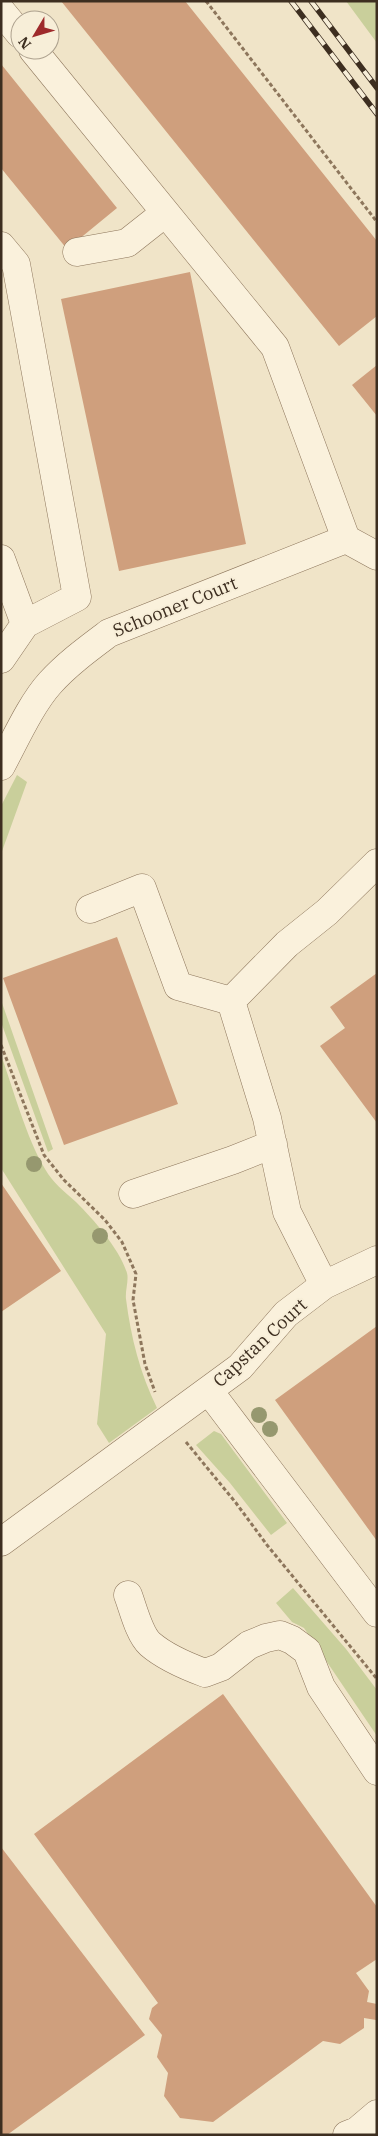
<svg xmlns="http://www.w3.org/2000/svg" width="378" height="2136" font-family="'IBM Plex Serif',serif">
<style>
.green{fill:#c9cf9b}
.building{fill:#cf9f7d}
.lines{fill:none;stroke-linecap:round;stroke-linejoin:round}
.minor-casing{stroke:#8d765c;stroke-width:29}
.path{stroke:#8d765c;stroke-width:3;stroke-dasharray:4 2.5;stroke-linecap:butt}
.minor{stroke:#faf1dc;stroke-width:28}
.rail-casing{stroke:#3d2e20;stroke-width:5.5}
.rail{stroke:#f7eed8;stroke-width:4;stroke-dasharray:11;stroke-linecap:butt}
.tree{fill:#96986f}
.labels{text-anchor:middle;stroke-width:4;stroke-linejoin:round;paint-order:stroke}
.street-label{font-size:18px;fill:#3d2e20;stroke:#f7eed8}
</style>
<rect width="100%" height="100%" fill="#f0e4c8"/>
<path class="green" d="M346 1H377V43Z
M17 775 27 782 1 854V806Z
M1 1000 53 1149 48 1152 1 1022Z
M1 1055C14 1091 26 1137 45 1169 53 1183 64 1191 76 1202 94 1220 119 1248 127 1273 129 1280 125 1291 126 1299 131 1338 140 1373 157 1408L109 1443 97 1424 106 1334 1 1168Z
M214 1431 221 1434 287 1523 271 1535 230 1483 196 1445Z
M293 1588 346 1649 377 1690V1736L304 1628 292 1622 276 1603Z"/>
<path class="building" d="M61 1H185L377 241V316L339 346Z
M1 64 117 208 67 249 1 168Z
M190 272 246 544 119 571 61 299Z
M377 365V416L352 385Z
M117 937 178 1104 64 1145 3 978Z
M377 973V1123L320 1046 345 1028 330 1007Z
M1 1183 61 1271 1 1312Z
M377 1326V1541L275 1400Z
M223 1694 377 1907V1959L356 1973 369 1991 367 2002 377 2004V2017L376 2020 364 2018V2028L340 2044 323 2041 213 2122 180 2118 164 2096 168 2073 157 2057 162 2035 149 2019 152 2008 158 2003 34 1834Z
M1 1847 145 2035 7 2135H1Z"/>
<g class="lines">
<g class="minor-casing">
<path id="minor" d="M1 11 20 34
M33 50 275 347 346 539 377 556
M1 246 16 264 77 597 25 624 1 559
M77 252 127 243 165 213
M1 659 25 624
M1 766C15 740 31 704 50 683 67 664 89 648 109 633L346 539
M90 909 142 888 178 986 231 1001
M231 1001 287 944 327 912 377 863
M133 1194 233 1160 273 1144
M324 1285 377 1260
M209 1391 377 1613
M1 1542 240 1367 286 1314 324 1285 287 1212 267 1118 231 1001
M128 1595C133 1608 139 1634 150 1644 165 1657 186 1666 205 1673L221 1667 249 1645 266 1638 280 1635 292 1640 307 1651 321 1687 377 1771
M347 2135 357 2131 377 2114"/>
</g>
<path class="path" d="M206 1 377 222
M1 1045 44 1155 64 1180 105 1220 122 1242 136 1274 133 1300 145 1364 155 1392
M186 1442 236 1503 267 1545 377 1679"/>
<use href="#minor" class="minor"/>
<g class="rail-casing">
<path id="rail" d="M291 1 377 114
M311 1 377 88"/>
</g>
<use href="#rail" class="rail"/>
</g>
<g class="tree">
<circle cx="34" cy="1164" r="8"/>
<circle cx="100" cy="1236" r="8"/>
<circle cx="259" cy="1415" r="8"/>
<circle cx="270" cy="1429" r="8"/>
</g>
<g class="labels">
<g class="street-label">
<text transform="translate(175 607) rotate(-22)" y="6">Schooner Court</text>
<text transform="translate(260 1343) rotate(-43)" y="6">Capstan Court</text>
</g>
</g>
<rect width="378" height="2136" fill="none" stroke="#3d2e20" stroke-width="5"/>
<g transform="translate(35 35) rotate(232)"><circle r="24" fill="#f7eed8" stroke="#ada18e"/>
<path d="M0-4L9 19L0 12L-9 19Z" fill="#9e2a2b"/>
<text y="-8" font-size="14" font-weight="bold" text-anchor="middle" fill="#3d2e20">N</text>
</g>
</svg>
